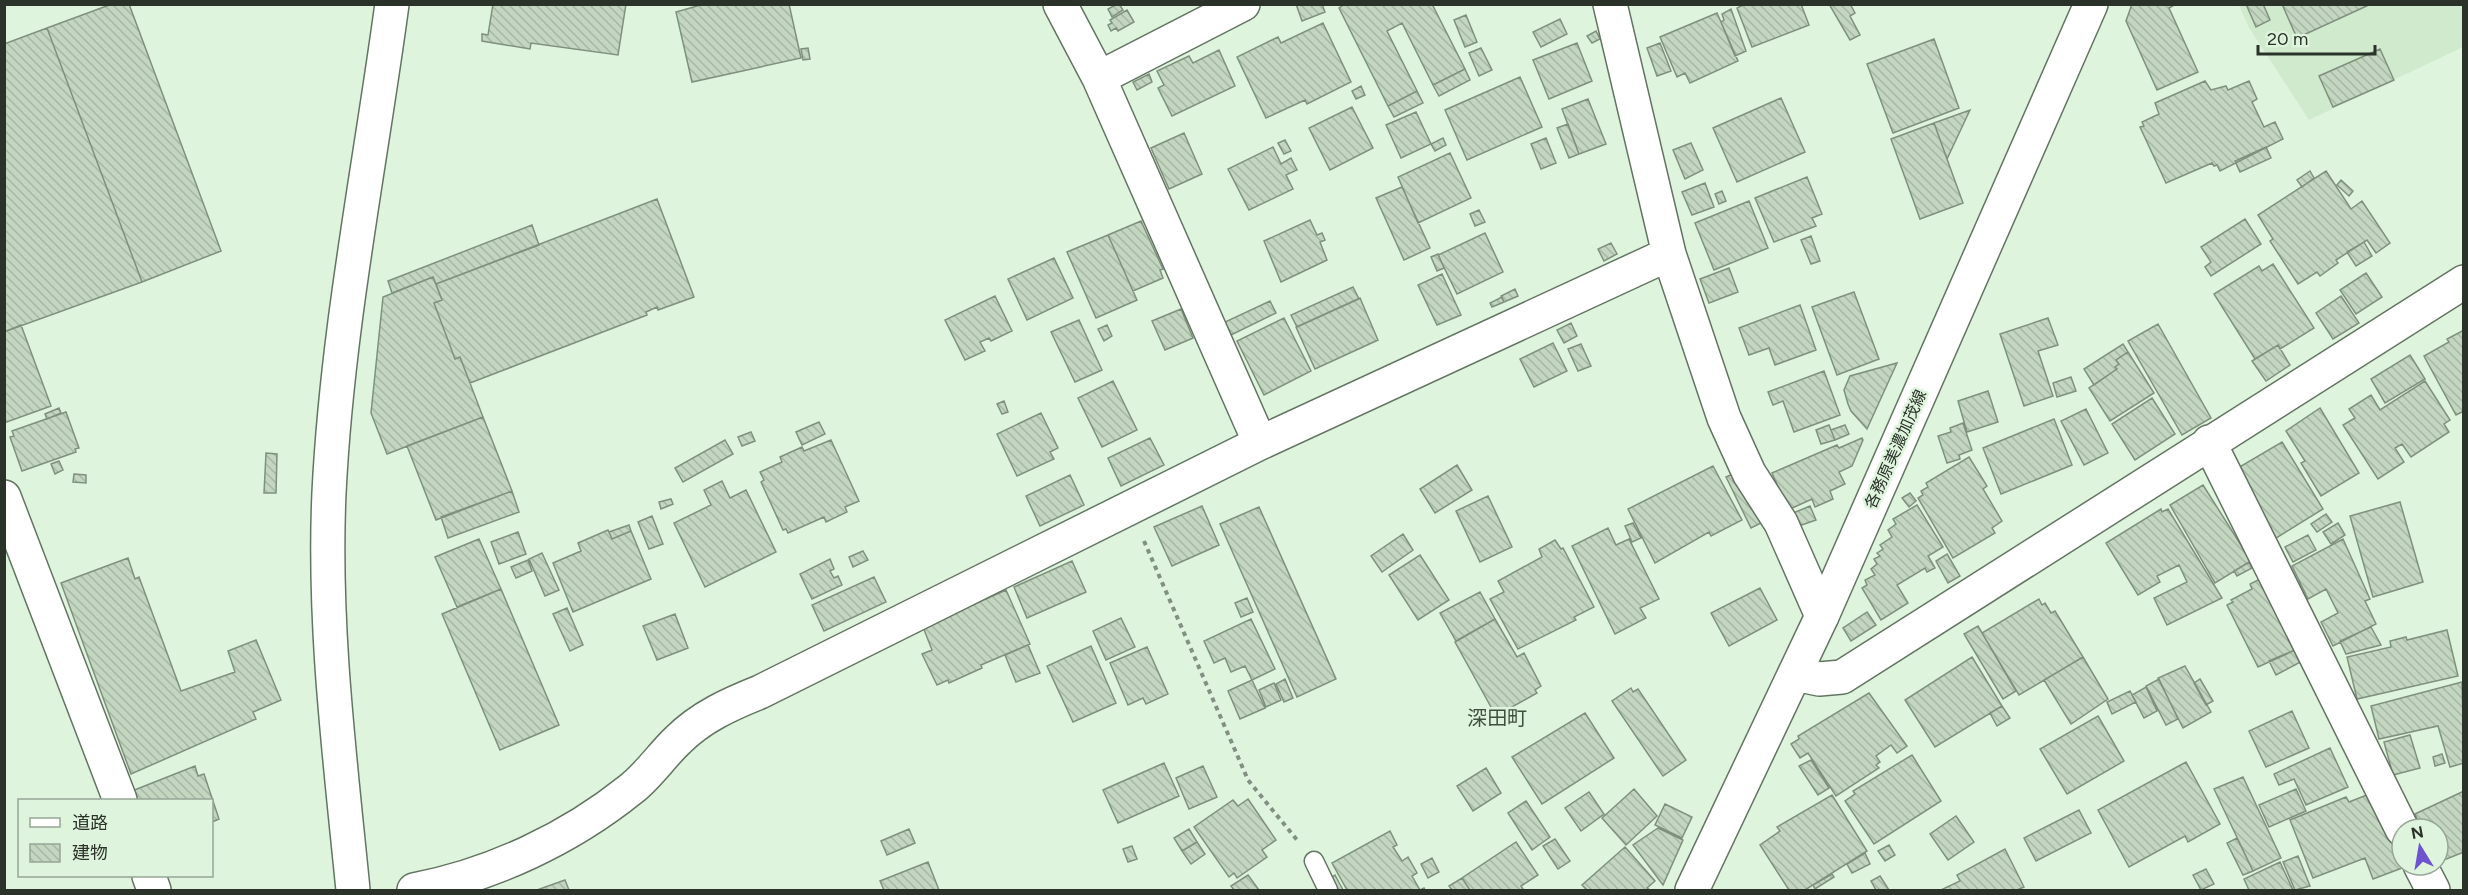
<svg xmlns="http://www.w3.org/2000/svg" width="2468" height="895" font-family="Figtree,'Noto Sans JP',sans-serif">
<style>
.built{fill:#d0eace}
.building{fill:url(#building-back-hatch);stroke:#7f917d;stroke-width:1.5}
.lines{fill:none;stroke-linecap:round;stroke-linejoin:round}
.service-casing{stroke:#637562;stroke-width:21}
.minor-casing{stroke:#637562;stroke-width:36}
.tertiary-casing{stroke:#637562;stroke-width:36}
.secondary-casing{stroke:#637562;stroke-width:36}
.path{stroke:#829081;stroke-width:4;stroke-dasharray:4.5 4.5;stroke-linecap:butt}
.service{stroke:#fff;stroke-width:18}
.minor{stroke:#fff;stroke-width:33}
.tertiary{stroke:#fff;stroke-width:33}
.secondary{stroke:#fff;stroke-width:33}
.labels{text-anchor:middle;stroke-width:5;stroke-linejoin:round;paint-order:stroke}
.street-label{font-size:16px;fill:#2b322a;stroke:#dff4dd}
.quarter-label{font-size:20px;fill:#40503e;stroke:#dff4dd}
</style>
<defs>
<pattern id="building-back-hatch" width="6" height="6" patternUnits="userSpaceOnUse" patternTransform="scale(1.5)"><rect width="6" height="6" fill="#c2d6c0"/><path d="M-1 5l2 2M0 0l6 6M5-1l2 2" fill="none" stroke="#a7b8a5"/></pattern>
</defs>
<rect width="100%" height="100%" fill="#dff4dd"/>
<path class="built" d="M2239 5H2463V47L2309 120 2248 26Z"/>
<path class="building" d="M112 4H129L221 251 142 282 47 28Z
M493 4H626L618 55 531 43 530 49 482 41V34L488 35Z
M704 4H789L801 58 692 82 676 12Z
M1117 4H1119L1123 10 1112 17 1108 9Z
M1296 4H1322L1325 12 1302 21Z
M1345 4H1432L1465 69 1433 85 1402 23 1387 31 1417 91 1388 106 1339 8Z
M1745 4H1801L1809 25 1752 47 1737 8Z
M1829 4H1850L1855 13 1850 16 1860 35 1850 40Z
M2132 4H2176L2169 8 2198 72 2157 90 2126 21Z
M2246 4H2263L2270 20 2256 27Z
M2282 4H2371L2297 38Z
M1731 9 1746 51 1735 56 1721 22 1724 20 1722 14Z
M1127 10 1134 22 1118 31 1116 28 1111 31 1108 25 1112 23 1110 20Z
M1717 13 1738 61 1690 83 1685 73 1677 77 1660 37Z
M1466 15 1477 42 1465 47 1454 20Z
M1560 19 1567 34 1541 47 1533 32Z
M1323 23 1351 82 1307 104 1305 100 1266 118 1237 57 1278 37 1281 43Z
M47 28 142 282 4 332V44Z
M1596 31 1600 39 1592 43 1587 36Z
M1934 39 1959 108 1893 133 1867 64Z
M1577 43 1592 81 1549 99 1533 60Z
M1660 43 1671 71 1657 76 1647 48Z
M808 48 810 59 803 60 801 49Z
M1481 48 1492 70 1479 76 1469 53Z
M2380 49 2394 80 2333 107 2319 76Z
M1219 50 1235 86 1172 116 1158 88 1164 85 1157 71 1189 56 1193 63Z
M1465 69 1470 80 1439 96 1433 85Z
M1149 74 1152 82 1137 90 1133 82Z
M1520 77 1542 127 1467 160 1445 110Z
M2205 81 2211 90 2226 86 2228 90 2249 81 2257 99 2252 102 2264 127 2275 122 2283 139 2220 171 2217 165 2214 166 2212 163 2166 183 2140 127 2144 126 2142 122 2159 114 2155 103Z
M1361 86 1365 95 1356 99 1352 91Z
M1417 91 1423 103 1394 117 1388 106Z
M1781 98 1805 152 1737 182 1713 128Z
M1588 99 1606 144 1579 154 1562 109Z
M1352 107 1373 148 1330 170 1309 128Z
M1970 110 1947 159 1934 123Z
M1416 112 1431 144 1401 158 1386 125Z
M1934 123 1963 203 1920 219 1891 139Z
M1568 124 1579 154 1569 158 1557 128Z
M1184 133 1202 174 1169 189 1151 148Z
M1443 138 1446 145 1435 151 1431 144Z
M1546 138 1556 163 1541 169 1531 144Z
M1285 140 1291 151 1284 154 1278 143Z
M1691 143 1703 170 1685 179 1673 150Z
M1273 147 1281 164 1291 158 1297 170 1286 175 1293 189 1249 210 1228 169Z
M2266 147 2271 158 2240 172 2235 161Z
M1450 153 1471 198 1418 223 1398 177Z
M2310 171 2314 178 2302 187 2297 180Z
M2326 171 2351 209 2362 201 2390 243 2376 253 2367 240 2336 260 2338 263 2320 276 2317 272 2298 284 2270 241 2273 239 2258 215Z
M1807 177 1822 214 1812 218 1816 226 1774 242 1755 198Z
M2341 180 2353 191 2349 196 2337 185Z
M1705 183 1714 207 1692 215 1682 192Z
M1402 187 1430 248 1404 260 1376 198Z
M1722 191 1726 201 1719 204 1715 194Z
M657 199 694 297 658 310 657 307 646 312 647 315 470 383 460 357 455 359 434 303 442 300 436 284Z
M1749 201 1768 248 1714 270 1695 223Z
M1479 210 1485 222 1475 226 1470 214Z
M2245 219 2261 244 2211 276 2205 267 2211 262 2201 247Z
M1310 220 1317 235 1322 233 1325 240 1320 242 1327 260 1281 282 1264 241Z
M1141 221 1163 269 1160 270 1163 278 1133 291 1108 235Z
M532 225 539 245 436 284 433 277 392 293 388 281Z
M1485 233 1503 272 1457 294 1438 255Z
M1108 235 1137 300 1096 318 1067 252Z
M1811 236 1820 261 1811 264 1801 240Z
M2364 242 2372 256 2356 266 2347 252Z
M1611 243 1617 254 1604 261 1598 249Z
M1438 254 1444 268 1437 271 1431 257Z
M1054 258 1073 298 1027 320 1008 279Z
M2273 264 2314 328 2280 349 2278 345 2255 359 2214 294 2259 266 2262 271Z
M1729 268 1738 292 1709 303 1700 279Z
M2366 273 2382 297 2356 314 2340 290Z
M1442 274 1461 315 1437 325 1418 285Z
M433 277 442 300 434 303 455 359 460 357 483 417 387 454 371 413 383 297Z
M1353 287 1359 299 1297 327 1291 315Z
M1515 289 1518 296 1504 302 1501 296Z
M1854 292 1879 359 1837 375 1812 307Z
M995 296 1012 331 991 341 989 338 980 342 985 351 965 360 945 320Z
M2341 296 2359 323 2333 339 2316 313Z
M1502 297 1504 302 1492 307 1490 303Z
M1360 298 1378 340 1315 369 1296 327Z
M1270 301 1276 313 1231 335 1225 322Z
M1800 305 1816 350 1775 365 1769 348 1749 355 1739 328Z
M1181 309 1193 338 1165 350 1152 321Z
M1284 318 1311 371 1264 395 1237 341Z
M2048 318 2058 345 2038 351 2053 396 2024 406 2000 334Z
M1079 320 1102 370 1075 382 1051 332Z
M1571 323 1577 336 1564 343 1557 330Z
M2158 324 2211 418 2182 435 2128 341Z
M21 325 51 406 4 423V332Z
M1107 325 1112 336 1104 341 1098 329Z
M2464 330V411L2456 415 2424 356 2449 342 2447 339Z
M1553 343 1567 371 1534 387 1520 359Z
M1581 344 1591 366 1578 371 1568 349Z
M2123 344 2128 352 2116 360 2119 364 2115 367 2117 369 2094 385 2084 369Z
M2278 345 2290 365 2266 381 2252 361Z
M2128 352 2154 393 2110 421 2089 388 2117 369 2115 367 2119 364 2116 360Z
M2410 355 2425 379 2385 403 2371 379Z
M1897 363 1867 429 1851 411 1848 404 1844 390 1850 376Z
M1824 371 1840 415 1794 432 1783 401 1773 405 1768 392Z
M2071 377 2076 391 2057 397 2053 383Z
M1113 381 1137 430 1102 447 1078 398Z
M2425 381 2450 420 2444 424 2449 432 2411 457 2402 444 2395 448 2404 462 2378 479 2343 425 2355 418 2349 409 2371 395 2380 410Z
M1988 391 1998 422 1967 432 1958 401Z
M2152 398 2175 434 2135 460 2112 424Z
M1004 401 1008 412 1002 414 997 404Z
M59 408 61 413 47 419 45 414Z
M2320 408 2359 473 2321 496 2301 463 2305 461 2286 431Z
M2086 409 2108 453 2084 465 2061 421Z
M66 412 79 448 75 449 76 452 22 471 10 437 14 436 12 431Z
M1041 413 1058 448 1050 452 1054 459 1017 476 997 434Z
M483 417 512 491 436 520 407 446Z
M2054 419 2072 465 2001 494 1983 448Z
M819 422 825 434 802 445 796 432Z
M1963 423 1972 450 1959 455 1960 459 1947 463 1938 436 1951 432 1950 428Z
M1829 425 1835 440 1821 444 1816 430Z
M1845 425 1849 434 1835 440 1831 430Z
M751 432 755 441 742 446 738 437Z
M1150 438 1164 465 1121 486 1108 458Z
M1862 438 1863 440 1852 466 1839 472 1845 484 1830 491 1833 499 1815 507 1812 499 1788 510 1772 473 1837 445 1839 448Z
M725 440 733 454 683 482 675 468Z
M831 440 859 501 845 507 847 512 826 522 824 517 788 533 786 529 783 530 761 482 764 480 760 472 782 462 780 457 802 447 804 451Z
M2282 442 2323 509 2273 540 2231 472Z
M266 453 277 454 276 493H264Z
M1969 457 1987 486 1983 489 2002 521 1992 528 1995 533 1953 558 1918 498 1923 495 1921 491 1928 487 1926 483Z
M59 461 63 470 55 474 51 464Z
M1457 465 1472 490 1435 513 1420 489Z
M1713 466 1742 520 1711 536 1709 532 1655 563 1628 509Z
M1738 472 1763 522 1751 528 1726 477Z
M74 474 86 475V483L73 482Z
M1070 475 1084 505 1040 526 1026 496Z
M722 481 730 498 746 490 776 552 705 587 674 523 711 505 704 490Z
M2203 485 2251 561 2215 583 2170 505Z
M512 491 519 512 448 538 441 517Z
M1910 493 1916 501 1909 507 1902 498Z
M1488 496 1512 547 1480 562 1456 511Z
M671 499 673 504 661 509 659 502Z
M2400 502 2423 582 2373 597 2350 516Z
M1917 505 1943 547 1928 556 1935 568 1927 572 1925 568 1897 585 1908 603 1881 620 1862 588 1867 585 1865 580 1875 575 1871 569 1877 564 1874 559 1880 556 1877 553 1883 549 1880 545 1892 537 1888 530 1896 524 1893 519Z
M1202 506 1219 545 1172 566 1154 527Z
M1810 506 1816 520 1790 529 1786 516Z
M1259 507 1336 679 1297 697 1220 524Z
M2161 509 2162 512 2168 509 2222 598 2167 625 2154 598 2187 582 2179 565 2157 576 2160 582 2138 595 2106 543Z
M2326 514 2332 522 2317 532 2311 524Z
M652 516 663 544 649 549 638 522Z
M1633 523 1641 538 1632 542 1625 526Z
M2338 523 2345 535 2331 544 2323 532Z
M629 525 631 531 612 539 609 532Z
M1608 528 1616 545 1629 539 1659 599 1640 608 1646 618 1615 634 1572 546Z
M608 530 612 539 631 531 651 579 573 612 553 563 581 551 578 543Z
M518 532 526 554 499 564 491 542Z
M1403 534 1413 550 1382 572 1371 556Z
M2308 535 2316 550 2293 562 2285 547Z
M479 539 501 589 457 607 435 557Z
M2343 539 2370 599 2365 601 2376 624 2333 646 2321 622 2338 613 2326 589 2308 599 2292 566Z
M1555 540 1561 549 1563 548 1594 607 1574 617 1576 620 1518 649 1490 599 1504 592 1498 581 1542 557 1539 549Z
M863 551 868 560 853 567 849 557Z
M542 553 559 590 545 596 529 559Z
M1947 554 1960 576 1948 583 1936 561Z
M1420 555 1449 600 1418 620 1389 575Z
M128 558 135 579 139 577 181 691 235 672 228 651 256 640 281 700 253 712 256 719 131 774 61 583Z
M830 559 834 569 830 571 834 578 838 576 842 585 812 599 800 574Z
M528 560 532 571 516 578 511 567Z
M1072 561 1086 592 1027 618 1014 587Z
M2249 562 2252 568 2237 576 2234 571Z
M2268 575 2304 646 2258 667 2227 605 2233 602 2231 600 2252 589 2250 584Z
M874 577 886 602 824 631 812 605Z
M1760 588 1777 620 1729 646 1711 613Z
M501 589 559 725 500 750 442 614Z
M1006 590 1030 644 981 665 982 668 949 683 948 680 937 685 922 654 932 650 923 627Z
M1480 592 1495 619 1456 641 1440 613Z
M1247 598 1253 612 1241 617 1235 603Z
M2039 599 2042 605 2045 603 2051 613 2055 611 2083 657 2019 695 1982 633Z
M567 608 583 645 570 651 553 614Z
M1867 612 1876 625 1851 641 1843 628Z
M675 614 688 648 657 660 643 626Z
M1121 618 1135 647 1106 660 1093 631Z
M1251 619 1275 669 1252 680 1245 666 1231 672 1225 658 1214 663 1204 641Z
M1495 619 1517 657 1524 653 1541 686 1535 690 1537 693 1496 716 1455 642Z
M1978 626 2016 691 2003 699 1964 634Z
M2371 627 2381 645 2346 654 2340 641Z
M2447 630 2458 676 2357 699 2347 657 2391 647 2390 641 2406 637 2407 640Z
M1028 645 1040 673 1016 682 1005 655Z
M1091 646 1116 703 1073 722 1047 666Z
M2304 646 2310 657 2276 675 2269 661Z
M1147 647 1168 694 1146 704 1143 698 1128 705 1110 663Z
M1972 657 2002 706 1935 747 1905 700Z
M2083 657 2108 699 2071 724 2044 680Z
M2185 666 2211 712 2183 728 2158 678Z
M1285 679 1293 698 1284 702 1276 684Z
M2159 679 2178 719 2166 725 2146 686Z
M2200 679 2213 701 2206 705 2194 683Z
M1252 680 1265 708 1240 719 1228 691Z
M2462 682 2464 763 2450 767 2438 726 2379 739 2371 706Z
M1274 683 1281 700 1266 707 1259 690Z
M2146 687 2157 711 2144 718 2132 695Z
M1631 688 1633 692 1638 689 1686 760 1663 776 1612 701Z
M2130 691 2136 702 2112 714 2107 702Z
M1869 693 1907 746 1897 753 1891 745 1876 756 1880 762 1876 765 1879 768 1836 796 1808 753 1800 758 1791 744 1799 739 1798 736Z
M2002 706 2010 718 1997 726 1990 713Z
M2292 711 2309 748 2266 767 2249 731Z
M1585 713 1614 758 1542 804 1512 757Z
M2098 716 2124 761 2067 794 2040 749Z
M2410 735 2420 768 2393 775 2384 742Z
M2330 748 2348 787 2306 805 2294 779 2279 785 2274 774Z
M2442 754 2445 763 2435 766 2433 757Z
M1912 755 1941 801 1874 844 1845 801 1855 794 1853 791Z
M1811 760 1829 788 1818 795 1799 766Z
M2186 762 2220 824 2188 842 2185 836 2129 867 2098 810Z
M1164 763 1179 796 1118 823 1103 790Z
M195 766 198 776 204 774 219 819 212 822V800H136L132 791Z
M1203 766 1217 797 1189 809 1176 778Z
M1486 768 1501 793 1473 811 1457 786Z
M2243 777 2281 858 2253 871 2214 789Z
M1634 789 1657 816 1626 845 1602 818Z
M2296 789 2306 811 2269 827 2259 805Z
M2464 791V852L2439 862 2438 829H2421L2415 814Z
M1589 792 1604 814 1581 831 1565 808Z
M2372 793 2402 868 2373 879 2365 858 2313 878 2290 820 2346 797 2349 802Z
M1832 795 1867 851 1805 890H1789L1760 845 1780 831 1777 827Z
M1248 799 1276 840 1262 850 1267 857 1237 878 1234 873 1229 877 1194 827 1233 800 1238 806Z
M1526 801 1550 837 1532 850 1508 813Z
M1665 804 1692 817 1682 838 1655 825Z
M2079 810 2091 833 2036 861 2024 838Z
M1956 816 1974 842 1948 860 1930 834Z
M1658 828 1683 840 1663 885 1633 845Z
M909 829 915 843 887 855 881 841Z
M1189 829 1197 842 1182 851 1174 838Z
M1390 831 1397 845 1393 847 1402 861 1408 857 1417 873 1412 876 1420 890 1424 888 1425 890H1347L1332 863Z
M2237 838 2253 871 2243 875 2227 843Z
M1555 839 1570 861 1558 869 1543 846Z
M1197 842 1205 854 1191 864 1182 851Z
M1516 842 1538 875 1521 886 1523 889 1521 890H1470L1462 878Z
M1889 845 1895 855 1885 861 1878 851Z
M1132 846 1137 859 1128 862 1123 849Z
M1625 847 1655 881 1647 888 1650 890H1587L1582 885Z
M2005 849 2024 887 2017 890H1941L1960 881 1957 875Z
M1865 853 1870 864 1852 873 1847 864Z
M2298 856 2310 886 2295 890 2283 862Z
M1432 858 1439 872 1428 878 1421 864Z
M928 862 939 890H884L880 881Z
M2280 862 2293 890H2249L2244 879Z
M2206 869 2214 884 2201 890 2193 875Z
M1832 874 1834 877 1815 889 1813 885Z
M1248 875 1259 890H1234L1231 886Z
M1335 875 1343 890H1336L1330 878Z
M1880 876 1889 890H1876L1871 881Z
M1462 878 1470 890H1452L1449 886Z
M565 880 569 890H537Z"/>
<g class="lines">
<g class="service-casing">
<path id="service" d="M1314 861 1328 890"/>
</g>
<g class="minor-casing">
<path id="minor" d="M1060 4 1099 78 1260 443
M1610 4 1669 254 1724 418 1749 473 1781 523 1822 616
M1099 78 1243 4
M2209 442 2402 829
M4 497 120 800
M1795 674 1819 679 1842 677 2464 282
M2420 865 2433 890
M149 876 154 890
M414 890C492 875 569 839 631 789 649 775 662 755 678 740 701 717 730 704 760 692L1260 443 1669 254"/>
</g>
<g class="tertiary-casing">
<path id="tertiary" d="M353 890C340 758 323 626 329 493 337 329 370 167 392 4"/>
</g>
<g class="secondary-casing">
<path id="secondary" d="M1692 890 1822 616 2091 4"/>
</g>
<path class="path" d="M1144 541 1248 780 1297 840"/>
<use href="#service" class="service"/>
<use href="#minor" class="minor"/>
<use href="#tertiary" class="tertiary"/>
<use href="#secondary" class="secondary"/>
</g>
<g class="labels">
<g class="street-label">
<text transform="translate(1895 449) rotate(-66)" y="6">各務原美濃加茂線</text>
</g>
<g class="quarter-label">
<text x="1497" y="725">深田町</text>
</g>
</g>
<rect width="2468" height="895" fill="none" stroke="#2b322a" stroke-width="12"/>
<rect x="18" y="799" width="195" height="78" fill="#dff4dd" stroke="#97a695" stroke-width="1.5"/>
<rect x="30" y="818" width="30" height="9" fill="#ffffff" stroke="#97a695" stroke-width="1.5"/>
<text x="72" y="829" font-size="18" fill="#2b322a">道路</text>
<rect x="30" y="844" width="30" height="18" fill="url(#building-back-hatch)" stroke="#97a695" stroke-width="1.5"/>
<text x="72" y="859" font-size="18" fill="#2b322a">建物</text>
<g transform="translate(2420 847) rotate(349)"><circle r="28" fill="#dff4dd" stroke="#97a695" stroke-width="1.5"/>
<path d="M0-4.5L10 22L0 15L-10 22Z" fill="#6d53cd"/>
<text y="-9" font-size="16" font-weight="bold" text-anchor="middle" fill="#2b322a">N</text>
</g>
<path d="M2258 45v9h117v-9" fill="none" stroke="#2b322a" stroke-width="3"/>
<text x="2267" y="45" font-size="18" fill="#2b322a" stroke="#dff4dd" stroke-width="4.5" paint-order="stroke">20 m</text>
</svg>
